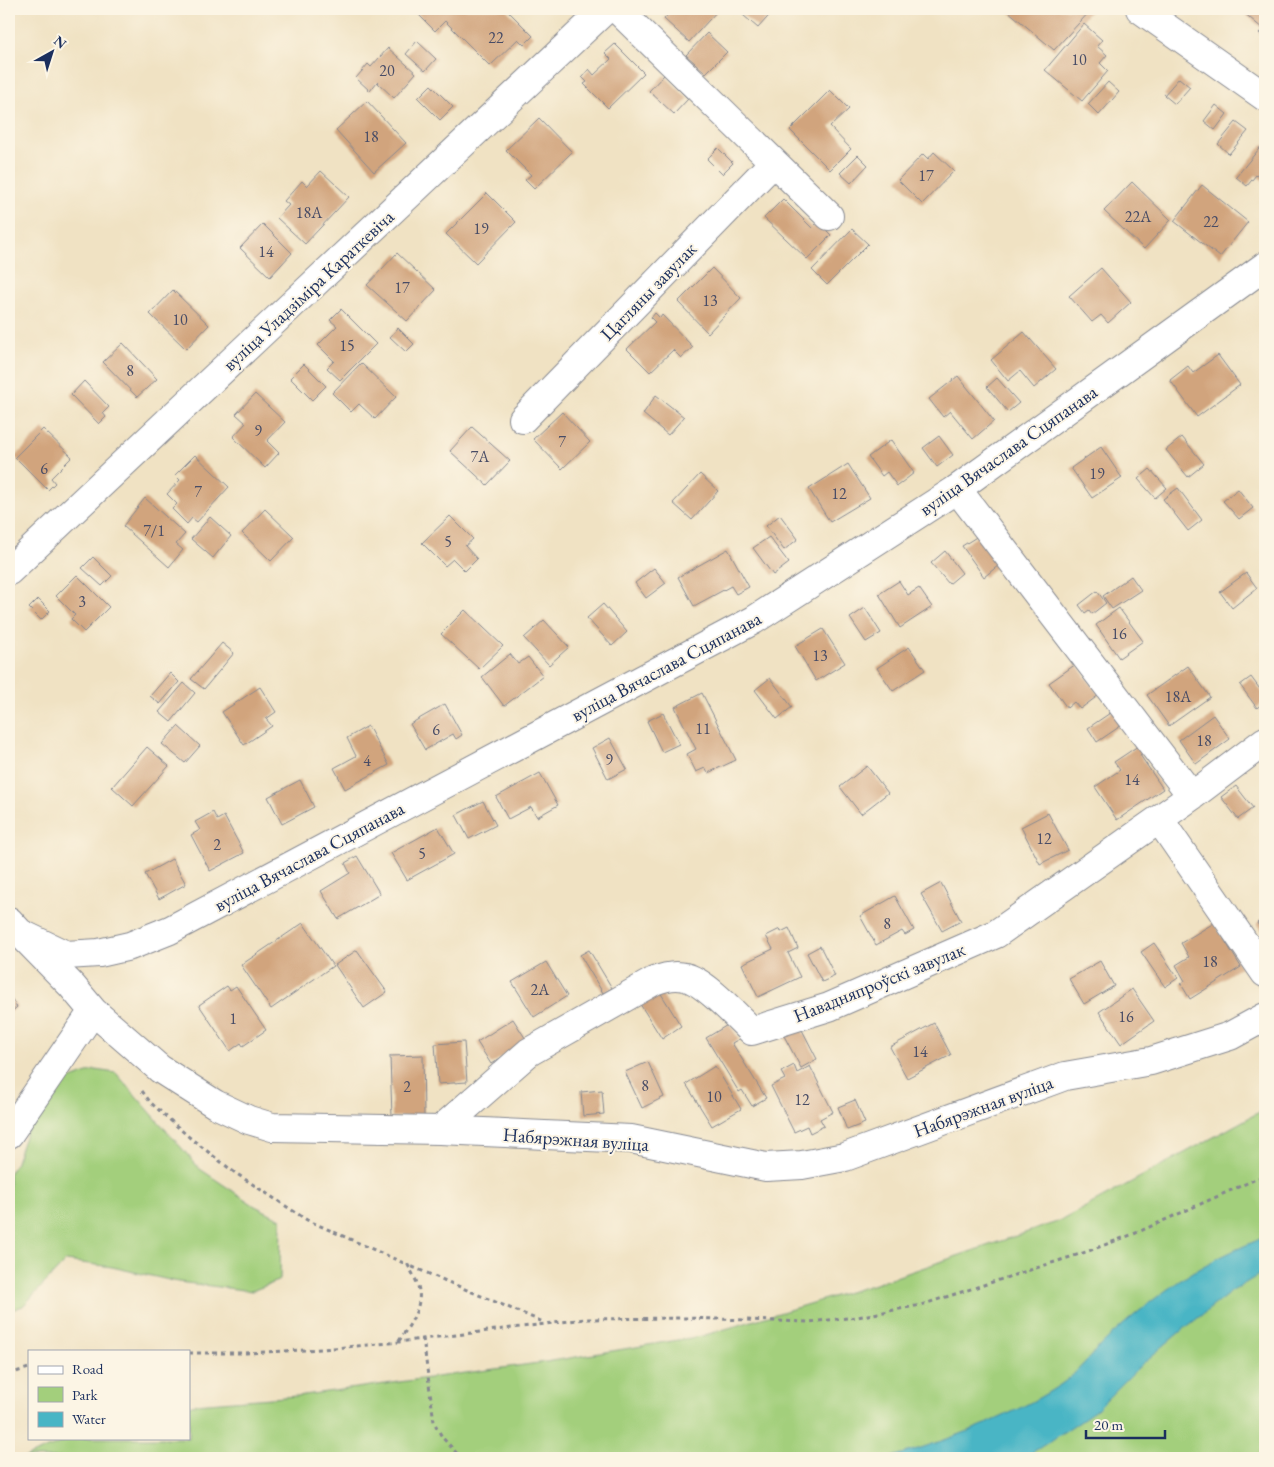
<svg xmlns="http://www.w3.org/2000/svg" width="1274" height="1467" font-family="'EB Garamond',serif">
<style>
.green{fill:#a3cf7c;stroke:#5f7f6d}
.water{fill:#48b5c5;stroke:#327292}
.building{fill:#d1a47d}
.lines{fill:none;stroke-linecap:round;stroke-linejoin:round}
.minor-casing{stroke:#868890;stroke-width:30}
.major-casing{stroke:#868890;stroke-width:30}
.path{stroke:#868890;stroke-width:3;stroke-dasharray:4 4;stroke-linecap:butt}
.minor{stroke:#fff;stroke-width:28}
.major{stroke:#fff;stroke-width:28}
.labels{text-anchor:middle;stroke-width:4;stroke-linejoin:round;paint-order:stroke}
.number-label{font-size:16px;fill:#484c66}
.street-label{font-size:19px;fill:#1b2f5e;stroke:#fcf5e5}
</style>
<rect width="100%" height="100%" fill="#fcf5e5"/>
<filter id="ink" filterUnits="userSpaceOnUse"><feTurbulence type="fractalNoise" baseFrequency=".02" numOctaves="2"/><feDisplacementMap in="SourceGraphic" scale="10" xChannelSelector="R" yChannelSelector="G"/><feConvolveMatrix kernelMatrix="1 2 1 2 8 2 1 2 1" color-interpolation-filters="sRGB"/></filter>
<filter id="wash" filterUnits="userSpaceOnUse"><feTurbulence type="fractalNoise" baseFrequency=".0096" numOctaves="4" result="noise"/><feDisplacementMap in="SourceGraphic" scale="20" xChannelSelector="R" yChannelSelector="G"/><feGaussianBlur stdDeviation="1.12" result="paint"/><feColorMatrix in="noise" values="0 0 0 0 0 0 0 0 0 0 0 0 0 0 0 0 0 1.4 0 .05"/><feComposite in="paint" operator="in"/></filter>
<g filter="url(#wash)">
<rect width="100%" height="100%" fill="#f0e2c3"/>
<path class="green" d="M95 1070 116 1073 200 1169 255 1206 281 1219 280 1280 252 1291 178 1282 112 1267 66 1261 23 1306 9 1311V1173L15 1165 29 1125 64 1082Z
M1265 1109V1458H24L72 1438H189V1406L195 1404 297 1396 546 1362 702 1336 872 1285 1060 1221Z"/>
<path class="water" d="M1265 1237V1271L1231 1292 1180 1332 1142 1364 1096 1410 1049 1442 1023 1458H889C948 1440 1008 1419 1060 1385 1078 1373 1091 1354 1106 1340 1131 1317 1159 1294 1187 1276 1211 1260 1239 1248 1265 1237Z"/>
<g id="blocks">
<path class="building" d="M413 9H506L533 36 524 45 518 39 490 66 445 21 435 31Z
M673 9H719L689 42 664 19Z
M736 9H775L758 28Z
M1008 9H1092L1054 50 1007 10Z
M1245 9H1265V38L1259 33 1263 29 1243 12Z
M1084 24 1102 40 1097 46 1107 55 1100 63 1108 71 1082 101 1045 70Z
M707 33 727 52 706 73 686 55Z
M417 41 436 59 425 71 406 54Z
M615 44 644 73 608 108 584 84 587 82 582 77 589 69 594 75 611 59 605 53Z
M388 48 416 73 394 98 377 82 370 91 356 78 368 64 371 67Z
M664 75 688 99 674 114 649 91Z
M1179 78 1190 87 1175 104 1164 95Z
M1108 82 1119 92 1099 115 1088 104Z
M431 85 453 107 440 120 418 98Z
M830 90 849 109 830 127 851 149 830 170 790 130Z
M367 101 406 143 374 172 336 130Z
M1216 105 1227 114 1215 130 1204 121Z
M539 118 572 152 534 189 525 180 531 175 506 150Z
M1236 122 1248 131 1229 154 1218 144Z
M1263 144 1265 146V182L1256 175 1247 186 1236 177Z
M718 148 733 163 722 174 707 159Z
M934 152 954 171 922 204 898 180 923 154 928 159Z
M858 155 868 165 851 183 840 173Z
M321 171 349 197 305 244 277 218 289 205 284 201 302 181 307 186Z
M1132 182 1171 220 1144 249 1104 211Z
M1202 185 1248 222 1220 257 1174 221Z
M487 193 516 222 476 263 446 234Z
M783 199 812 228 818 222 831 235 807 259 764 218Z
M263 224 292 253 270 277 240 248Z
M852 229 868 244 827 285 812 270Z
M397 253 436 290 407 321 367 285Z
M712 268 741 298 708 333 678 302Z
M1101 268 1131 302 1108 323 1101 315 1092 322 1069 296Z
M173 290 209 325 186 349 150 314Z
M341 309 376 344 340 380 327 368 334 361 318 345 337 326 330 320Z
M655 313 660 318 662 315 693 347 681 358 673 350 650 372 627 349 655 322 651 318Z
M398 328 414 344 406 352 390 337Z
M1024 332 1056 369 1034 388 1020 371 1008 381 991 360Z
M123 343 157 379 137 397 103 362Z
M1218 355 1240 385 1197 417 1170 380 1188 366 1193 373Z
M361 363 396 397 375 419 359 404 351 412 332 393Z
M304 364 326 386 312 400 290 378Z
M958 376 994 421 973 439 950 411 943 417 929 399Z
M997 378 1019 403 1008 412 987 387Z
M84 381 109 407 103 413 106 417 99 424 71 395Z
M255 394 285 422 267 441 279 453 265 468 233 437 246 423 236 414Z
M656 395 684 417 668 435 643 414Z
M562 412 590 442 562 469 533 439Z
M472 427 510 461 487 485 450 451Z
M43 429 72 457 51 478 55 483 48 490 15 457Z
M939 436 953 455 937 467 923 448Z
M1182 437 1204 464 1188 477 1166 450Z
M891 440 914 473 897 486 887 472 882 476 868 457Z
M1101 447 1122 478 1092 498 1071 468Z
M195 455 229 487 197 522 192 518 187 524 172 509 177 504 167 494 180 480 175 475Z
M848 464 870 498 830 522 809 489Z
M1150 469 1167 488 1155 498 1138 479Z
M700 474 718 491 692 520 673 503Z
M1178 488 1202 520 1188 531 1163 499Z
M1238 489 1253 508 1239 519 1223 501Z
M145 498 185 534 176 544 183 550 169 567 123 526Z
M265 509 294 537 271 561 242 533Z
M780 515 798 539 784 550 766 526Z
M450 516 473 539 465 546 477 559 465 571 453 559 445 566 422 543Z
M210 517 231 536 213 558 191 539Z
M978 536 999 565 984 577 962 546Z
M769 537 789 563 773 575 753 548Z
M728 549 749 587 736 594 731 586 694 606 678 577Z
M945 551 962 573 949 584 931 563Z
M93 557 112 576 102 586 82 568Z
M654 568 666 583 646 598 635 583Z
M1246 573 1257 588 1232 608 1220 592Z
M77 575 109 607 84 632 71 619 75 615 56 596Z
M1131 576 1141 590 1112 609 1103 596Z
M899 581 908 595 919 588 932 607 900 628 879 594Z
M1097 591 1106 603 1092 614 1089 610 1085 613 1079 605Z
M38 599 50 611 41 620 29 608Z
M603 604 627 632 612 646 587 618Z
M865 608 881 633 866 642 850 618Z
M1119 608 1143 641 1119 658 1096 625Z
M465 610 503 646 479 669 441 634Z
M544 620 569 647 549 665 524 638Z
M823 629 845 663 816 681 795 646Z
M222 643 234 653 204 689 191 679Z
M909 647 925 670 893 691 877 668Z
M510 654 518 664 528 657 543 676 504 706 482 677Z
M1076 664 1099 695 1080 709 1074 702 1067 708 1049 683Z
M1188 666 1210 697 1169 726 1147 695Z
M170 673 179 682 160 704 150 696Z
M1251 677 1265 696V701L1257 708 1240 685Z
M770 678 792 707 777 719 755 690Z
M184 683 195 693 171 722 159 712Z
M260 687 276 712 266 719 272 726 244 745 222 712Z
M702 693 736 760 708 773 705 768 696 772 687 754 696 749 675 707Z
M445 704 462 735 456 739 453 734 425 750 410 724Z
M1116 709 1125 723 1097 742 1088 728Z
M663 713 679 744 662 752 647 721Z
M1213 715 1230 739 1196 764 1179 740Z
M178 726 200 746 185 763 162 744Z
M368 726 389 765 345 789 334 768 356 756 347 738Z
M610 738 627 769 608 779 592 748Z
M1141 744 1145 751 1140 755 1163 789 1117 820 1095 787 1120 770 1114 762Z
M147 747 169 766 133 806 112 787Z
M867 766 888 793 861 814 840 787Z
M540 773 558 805 537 817 531 807 508 819 496 797Z
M300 780 314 807 282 824 268 797Z
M1236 786 1253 808 1238 819 1221 797Z
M483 801 496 825 469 839 456 815Z
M213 812 217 820 224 816 244 853 210 871 191 835 200 830 195 822Z
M1048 813 1068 850 1040 864 1021 827Z
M438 827 454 854 407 880 391 853Z
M357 856 380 894 338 919 321 891 350 873 345 863Z
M172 859 186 884 159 899 145 874Z
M941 883 961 921 942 931 921 894Z
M895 896 914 930 905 935 902 931 876 945 860 916Z
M1265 917V935L1257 923Z
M303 923 333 966 271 1009 241 965Z
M1214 923 1241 967 1190 999 1181 984 1185 981 1176 965 1189 957 1181 943Z
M789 928 798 948 788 953 800 977 758 997 742 964 773 949 766 936 780 929 781 932Z
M1154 943 1178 978 1165 987 1141 952Z
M820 946 835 976 822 982 807 953Z
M357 950 387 992 364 1008 335 965Z
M589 950 612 988 603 993 580 955Z
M1100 961 1114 986 1084 1004 1069 979Z
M546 962 567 996 534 1017 512 982Z
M227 986 230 990 236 986 266 1030 243 1046 241 1043 230 1051 199 1005Z
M1132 989 1154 1021 1121 1044 1099 1012Z
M660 992 681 1026 662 1039 640 1004Z
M9 995 17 1007 9 1014Z
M513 1019 527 1041 491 1064 477 1042Z
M934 1023 951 1055 907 1078 890 1047Z
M729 1024 739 1039 732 1043 766 1098 752 1106 742 1090 739 1092 706 1038Z
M800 1026 817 1059 801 1068 783 1034Z
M464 1042 467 1082 438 1084 435 1044Z
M423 1055 424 1116 392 1117 390 1056Z
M648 1062 664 1097 642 1108 625 1072Z
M794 1065 797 1073 810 1066 833 1112 820 1119 824 1126 810 1133 807 1126 794 1132 771 1086 785 1079 781 1072Z
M715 1066 741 1109 712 1126 686 1084Z
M602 1090 604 1114 583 1116 581 1092Z
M855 1100 865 1123 847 1130 838 1107Z"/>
</g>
</g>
<g filter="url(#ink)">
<use href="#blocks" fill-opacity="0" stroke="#868890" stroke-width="1"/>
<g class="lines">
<g class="minor-casing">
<path id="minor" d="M617 9 829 216
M1140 9 1265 97
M523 419 773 163
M957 489 1192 796
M9 571 606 9
M1159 819 1265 973
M22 935 72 986 93 1011 160 1069 215 1104 249 1120 272 1127 440 1130 631 1139 766 1167 802 1165 845 1157 1065 1076 1151 1061 1230 1036 1265 1017
M440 1130 529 1052 654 981C664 977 674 974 685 977 705 981 737 1017 752 1031L829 1007 996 934 1192 796 1265 741
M9 1134 93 1011"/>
</g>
<g class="major-casing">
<path id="major" d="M9 921 20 933 66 955 99 953 130 946 170 930 754 620 957 489 1265 266"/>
</g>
<path class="path" d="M142 1091 151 1103 189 1137 234 1172 307 1220 408 1265
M423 1338 434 1422 442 1437 461 1458
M399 1341C408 1327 422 1309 419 1291 418 1282 412 1273 408 1265L543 1322
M189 1353H246L323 1349 390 1343 586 1319 685 1318 809 1322 857 1317 921 1305 1086 1252 1136 1233 1265 1175
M9 1374 29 1368"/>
<use href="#minor" class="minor"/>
<use href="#major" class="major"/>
</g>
</g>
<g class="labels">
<g class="number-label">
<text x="496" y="43">22</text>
<text x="1079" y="65">10</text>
<text x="387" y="76">20</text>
<text x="371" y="142">18</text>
<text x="926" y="181">17</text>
<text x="309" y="218">18А</text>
<text x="1138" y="222">22А</text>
<text x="1211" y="227">22</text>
<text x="481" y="234">19</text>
<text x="266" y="257">14</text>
<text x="402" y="293">17</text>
<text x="710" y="306">13</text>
<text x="180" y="325">10</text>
<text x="347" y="351">15</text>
<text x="130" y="376">8</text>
<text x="258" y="436">9</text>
<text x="562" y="447">7</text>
<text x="480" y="462">7А</text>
<text x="44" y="474">6</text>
<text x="1097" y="479">19</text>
<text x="198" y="497">7</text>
<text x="839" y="499">12</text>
<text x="154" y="536">7/1</text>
<text x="448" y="547">5</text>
<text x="82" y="607">3</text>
<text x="1119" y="639">16</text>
<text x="820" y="661">13</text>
<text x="1178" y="702">18А</text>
<text x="703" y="734">11</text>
<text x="436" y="735">6</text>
<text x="1204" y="746">18</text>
<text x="609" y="765">9</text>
<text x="367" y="766">4</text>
<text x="1132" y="785">14</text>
<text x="1044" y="844">12</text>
<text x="217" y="850">2</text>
<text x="422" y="859">5</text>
<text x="887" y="929">8</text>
<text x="1210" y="967">18</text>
<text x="540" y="995">2А</text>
<text x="1126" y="1022">16</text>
<text x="233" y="1024">1</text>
<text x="920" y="1057">14</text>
<text x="645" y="1091">8</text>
<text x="407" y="1092">2</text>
<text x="714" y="1102">10</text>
<text x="802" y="1105">12</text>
</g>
<g class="street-label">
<text transform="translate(308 290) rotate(-43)" y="7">вуліца Уладзіміра Караткевіча</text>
<text transform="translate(648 291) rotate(-46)" y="7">Цагляны завулак</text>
<text transform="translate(1008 450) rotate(-35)" y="7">вуліца Вячаслава Сцяпанава</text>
<text transform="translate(666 666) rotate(-28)" y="7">вуліца Вячаслава Сцяпанава</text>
<text transform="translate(309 856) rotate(-28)" y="7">вуліца Вячаслава Сцяпанава</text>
<text transform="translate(879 982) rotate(-22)" y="7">Навадняпроўскі завулак</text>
<text transform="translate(983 1106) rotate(-20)" y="7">Набярэжная вуліца</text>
<text transform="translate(576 1139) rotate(4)" y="7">Набярэжная вуліца</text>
</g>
</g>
<rect width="1274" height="1467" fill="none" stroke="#fcf5e5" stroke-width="30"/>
<rect x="28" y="1350" width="162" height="90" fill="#fcf5e5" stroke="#a2a6af"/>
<rect x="38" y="1366" width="25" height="8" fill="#ffffff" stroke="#a2a6af"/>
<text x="72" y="1374" font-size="15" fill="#1b2f5e">Road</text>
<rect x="38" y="1387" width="25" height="15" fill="#a3cf7c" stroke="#a2a6af"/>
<text x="72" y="1400" font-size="15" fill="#1b2f5e">Park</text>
<rect x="38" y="1412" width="25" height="15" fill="#48b5c5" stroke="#a2a6af"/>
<text x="72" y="1424" font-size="15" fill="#1b2f5e">Water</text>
<g transform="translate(52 52) rotate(39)" stroke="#fcf5e5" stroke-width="4" paint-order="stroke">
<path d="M0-4L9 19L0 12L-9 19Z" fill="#1b2f5e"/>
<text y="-8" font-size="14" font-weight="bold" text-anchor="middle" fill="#1b2f5e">N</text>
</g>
<path d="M1086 1430v8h79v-8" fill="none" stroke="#1b2f5e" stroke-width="2.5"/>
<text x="1094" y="1430" font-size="15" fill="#1b2f5e" stroke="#fcf5e5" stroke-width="4" paint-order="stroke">20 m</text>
</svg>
